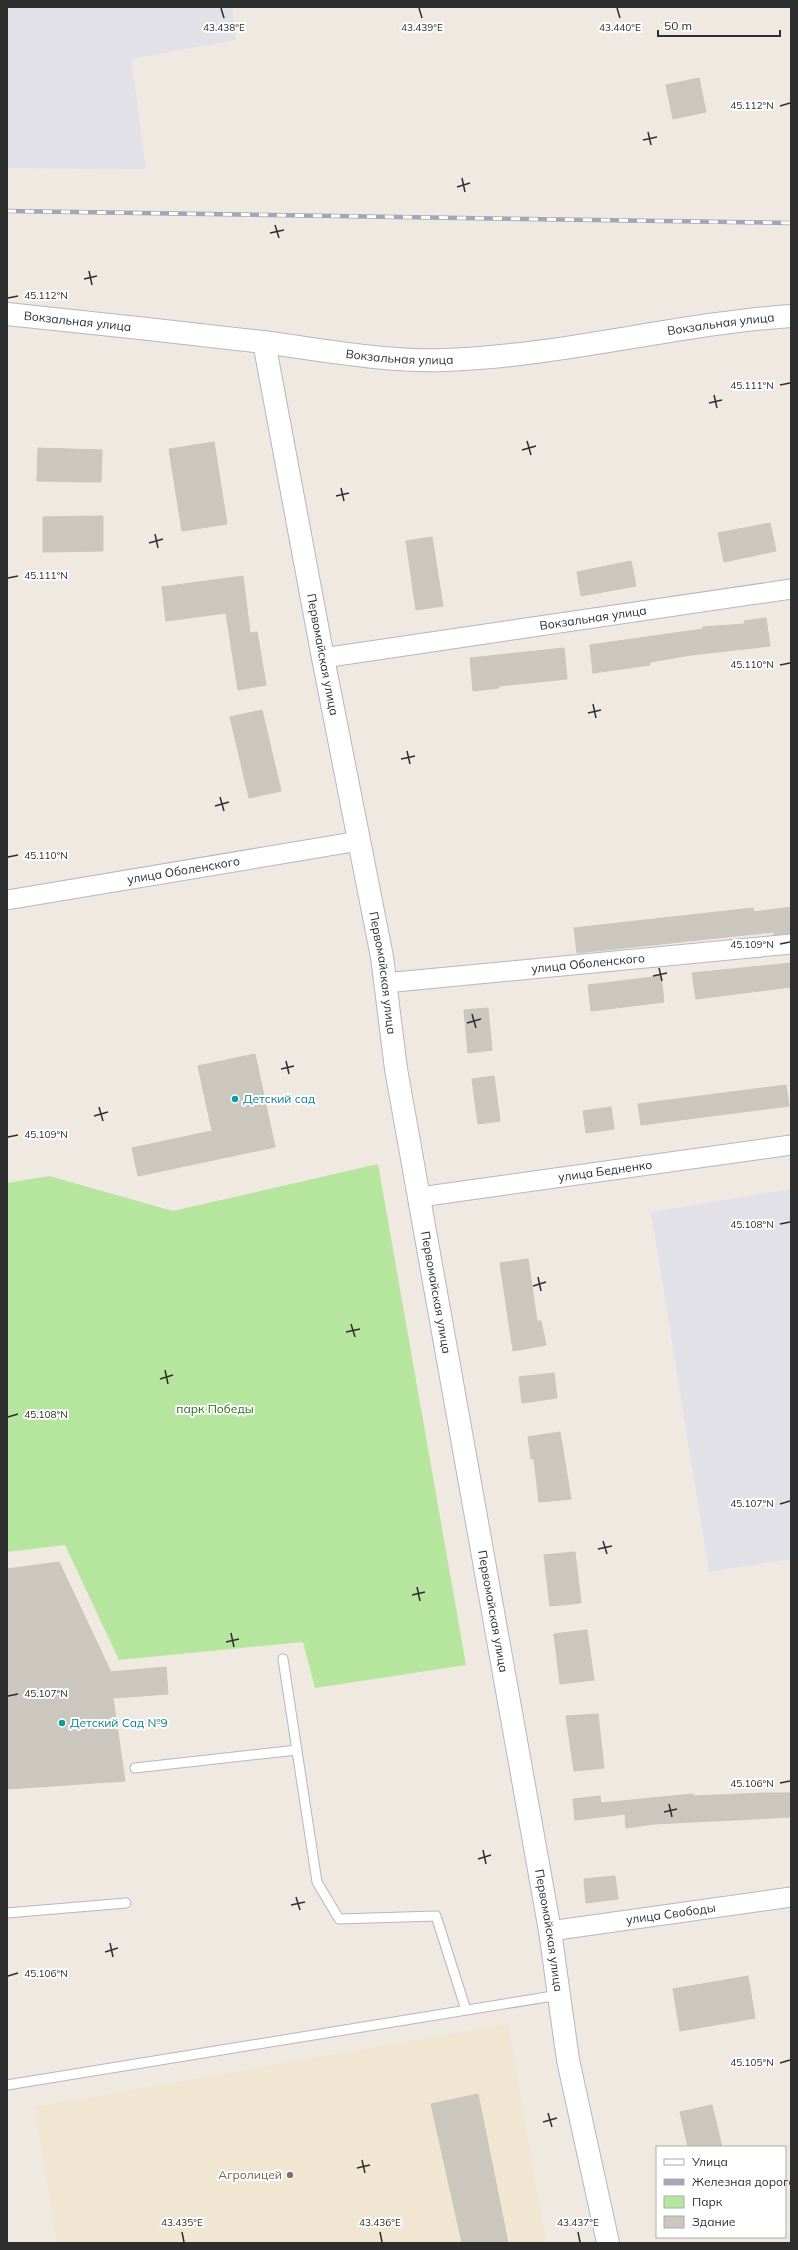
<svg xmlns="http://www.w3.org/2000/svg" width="798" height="2250" font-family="Mulish,sans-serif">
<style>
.industrial{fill:#e3e1e8}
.education{fill:#f0e6d1}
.green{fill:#b6e59e}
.building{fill:#cbc7bf;stroke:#cbc5ba}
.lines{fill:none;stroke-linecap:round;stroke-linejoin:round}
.service-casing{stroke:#b4b7c1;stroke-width:11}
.minor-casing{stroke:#b4b7c1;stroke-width:21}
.secondary-casing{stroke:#b4b7c1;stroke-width:24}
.service{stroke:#fff;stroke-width:9}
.minor{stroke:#fff;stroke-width:19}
.secondary{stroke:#fff;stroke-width:22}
.rail-casing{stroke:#a3a6b8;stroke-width:4.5}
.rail{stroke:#fff;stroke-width:3;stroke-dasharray:9;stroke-linecap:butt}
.ticks{fill:none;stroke:#2e2e2e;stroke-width:1.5}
.culture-dot{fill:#0f9aa8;stroke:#fff;stroke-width:1.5}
.education-dot{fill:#8d6e63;stroke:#fff;stroke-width:1.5}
.labels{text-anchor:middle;stroke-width:4;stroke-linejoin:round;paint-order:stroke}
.street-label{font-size:12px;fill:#2e2e2e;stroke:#fff}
.culture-label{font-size:12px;fill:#0d838f;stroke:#fff;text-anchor:start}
.park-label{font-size:12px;fill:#2c6e1b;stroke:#fff}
.education-label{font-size:12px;fill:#785e54;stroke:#fff;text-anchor:end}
.ticks-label{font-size:10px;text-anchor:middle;fill:#2e2e2e;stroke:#fff;stroke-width:4;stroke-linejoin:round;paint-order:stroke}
</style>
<rect width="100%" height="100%" fill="#efe9e1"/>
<path class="industrial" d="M7 7H232L236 40 131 59 146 169 7 168Z
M791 1189V1559L709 1572 651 1212Z"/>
<path class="education" d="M508 2024 546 2243H57L35 2107Z"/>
<path class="green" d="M378 1164 466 1665 315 1688 303 1642 119 1660 65 1545 7 1552V1183L49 1176 173 1211Z"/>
<path class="building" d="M699 78 706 112 673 119 666 85Z
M214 442 227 524 182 531 169 449Z
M38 448 102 450 101 482 37 481Z
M103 516V551L43 552V517Z
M770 523 776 551 724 562 718 533Z
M432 537 443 606 416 610 406 541Z
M631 561 636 586 581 596 577 572Z
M243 576 250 633 257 632 266 685 238 690 226 613 166 621 162 587Z
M766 618 770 646 691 655 650 662V665L593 673 590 645 703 629V627L745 624 744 621Z
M564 648 567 679 499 686V688L473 691 470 658Z
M262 710 281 791 249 798 230 717Z
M791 907V933L774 935V932L577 953 574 928 753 908 754 912Z
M791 963V987L696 999 692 973Z
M661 976 664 1002 591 1011 588 985Z
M488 1008 492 1050 468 1053 464 1010Z
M255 1054 275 1147 138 1176 132 1148 212 1131 198 1066Z
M494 1076 500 1121 478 1124 472 1079Z
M786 1085 789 1106 641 1125 638 1104Z
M611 1107 614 1129 586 1133 583 1111Z
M528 1259 537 1321H541L546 1345 513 1351 500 1263Z
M554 1373 557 1398 522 1403 519 1377Z
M560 1432 571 1499 539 1502 534 1459H531L528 1437Z
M575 1552 581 1603 550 1606 544 1555Z
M59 1562 111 1672 166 1667 168 1694 113 1698 125 1781 7 1789V1569Z
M587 1630 594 1680 560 1684 554 1634Z
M598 1714 604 1768 574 1771 566 1716Z
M764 1793H791V1817L654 1824 626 1828 625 1814 575 1820 573 1799 600 1796 601 1803 693 1794V1796Z
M615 1876 618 1899 586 1903 584 1879Z
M748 1976 755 2018 680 2031 673 1989Z
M478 2094 508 2243H462L431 2104Z
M712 2105 722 2147H688L680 2112Z"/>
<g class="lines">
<g class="service-casing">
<path id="service" d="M283 1659 317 1882 339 1919 436 1916 466 2010
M135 1768 297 1750
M7 1913 126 1903
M7 2085 559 1995"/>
</g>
<g class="minor-casing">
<g id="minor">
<path id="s1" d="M323 658 791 589"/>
<path id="s2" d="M7 900 359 841"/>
<path id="s3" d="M385 983 791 944"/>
<path id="s4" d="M420 1197 791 1145"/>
<path id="s5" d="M550 1931 791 1897"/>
</g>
</g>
<g class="secondary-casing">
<g id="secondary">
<path id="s6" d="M7 314C92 323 178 332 263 342 324 350 384 362 445 360 562 356 675 324 791 316"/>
<path id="s7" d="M264 342 323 658 382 957 396 1069 550 1931 568 2060 608 2243"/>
</g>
</g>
<use href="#service" class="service"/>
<use href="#minor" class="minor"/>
<use href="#secondary" class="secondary"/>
<g class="rail-casing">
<path id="rail" d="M7 211 791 223"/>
</g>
<use href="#rail" class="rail"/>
</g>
<path class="ticks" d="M221 8 224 18M419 8 422 18M617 8 620 18M780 106 790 103M648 132 651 145M643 140 657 137M462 178 465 192M457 187 470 183M275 225 279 238M270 233 284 230M89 271 92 285M84 279 97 276M8 298 18 296M780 385 790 383M714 395 717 408M709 403 722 400M527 441 531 455M522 450 536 446M341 488 344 501M336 496 349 493M155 534 158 548M149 543 163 539M8 578 18 576M780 665 790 663M593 704 596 718M588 713 601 710M407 751 410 764M401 759 415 756M220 797 224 811M215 806 229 802M8 857 18 855M780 944 790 942M659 968 662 981M653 976 667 973M472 1014 476 1028M467 1023 481 1019M286 1061 289 1074M281 1069 294 1066M99 1107 103 1121M94 1116 108 1112M8 1137 18 1135M780 1224 790 1222M538 1277 541 1291M533 1286 546 1282M351 1324 355 1337M346 1332 360 1329M165 1370 168 1384M160 1379 173 1375M8 1417 18 1414M780 1504 790 1501M603 1541 607 1554M598 1549 612 1546M417 1587 420 1601M412 1595 425 1592M231 1633 234 1647M226 1642 239 1639M8 1696 18 1694M780 1783 790 1781M669 1804 672 1817M664 1812 677 1809M483 1850 486 1864M478 1859 491 1855M296 1897 300 1910M291 1905 305 1902M110 1943 113 1957M105 1952 118 1948M8 1976 18 1973M780 2063 790 2060M548 2113 552 2127M543 2122 557 2118M362 2160 365 2173M357 2168 370 2165M182 2232 184 2242M380 2232 382 2242M578 2232 580 2242"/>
<g class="culture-dot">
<circle cx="235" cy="1099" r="4"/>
<circle cx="62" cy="1723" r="4"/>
</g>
<circle class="education-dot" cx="290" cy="2175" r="4"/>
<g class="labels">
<g class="street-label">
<text dy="4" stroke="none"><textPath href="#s6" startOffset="71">Вокзальная улица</textPath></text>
<text dy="4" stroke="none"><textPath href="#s6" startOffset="719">Вокзальная улица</textPath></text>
<text dy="4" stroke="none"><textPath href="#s6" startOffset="395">Вокзальная улица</textPath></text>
<text dy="4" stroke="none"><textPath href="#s1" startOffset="273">Вокзальная улица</textPath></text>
<text dy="4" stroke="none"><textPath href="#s7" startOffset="318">Первомайская улица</textPath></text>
<text dy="4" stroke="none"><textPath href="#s2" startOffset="179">улица Оболенского</textPath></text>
<text dy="4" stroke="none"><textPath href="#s3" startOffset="204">улица Оболенского</textPath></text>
<text dy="4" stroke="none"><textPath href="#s7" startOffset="642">Первомайская улица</textPath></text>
<text dy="4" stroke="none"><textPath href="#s4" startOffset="187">улица Бедненко</textPath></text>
<text dy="4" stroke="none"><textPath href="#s7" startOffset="966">Первомайская улица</textPath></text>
<text dy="4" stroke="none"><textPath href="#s7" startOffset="1290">Первомайская улица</textPath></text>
<text dy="4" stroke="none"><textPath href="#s5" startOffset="122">улица Свободы</textPath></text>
<text dy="4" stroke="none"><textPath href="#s7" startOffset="1614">Первомайская улица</textPath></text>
</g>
<g class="culture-label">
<text x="243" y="1103">Детский сад</text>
<text x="70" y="1727">Детский Сад №9</text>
</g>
<g class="park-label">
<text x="215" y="1413">парк Победы</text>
</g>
<g class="education-label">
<text x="282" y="2179">Агролицей</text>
</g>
</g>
<g class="ticks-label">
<text x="224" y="31">43.438°E</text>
<text x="422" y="31">43.439°E</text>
<text x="620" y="31">43.440°E</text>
<text x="752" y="109">45.112°N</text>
<text x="46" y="299">45.112°N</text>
<text x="752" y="389">45.111°N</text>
<text x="46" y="579">45.111°N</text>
<text x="752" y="668">45.110°N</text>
<text x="46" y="859">45.110°N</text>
<text x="752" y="948">45.109°N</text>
<text x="46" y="1138">45.109°N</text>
<text x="752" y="1228">45.108°N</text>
<text x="46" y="1418">45.108°N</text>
<text x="752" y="1507">45.107°N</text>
<text x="46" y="1697">45.107°N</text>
<text x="752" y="1787">45.106°N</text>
<text x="46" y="1977">45.106°N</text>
<text x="752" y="2066">45.105°N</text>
<text x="182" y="2226">43.435°E</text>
<text x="380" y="2226">43.436°E</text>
<text x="578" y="2226">43.437°E</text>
</g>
<rect width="798" height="2250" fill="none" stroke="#2e2e2e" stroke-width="16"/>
<rect x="656" y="2146" width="130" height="92" fill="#ffffff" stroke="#ababab"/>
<rect x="664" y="2159" width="20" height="6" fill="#ffffff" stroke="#ababab"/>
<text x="692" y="2166" font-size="12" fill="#2e2e2e">Улица</text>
<rect x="664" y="2179" width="20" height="6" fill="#a3a6b8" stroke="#ababab"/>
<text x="692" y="2186" font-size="12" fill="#2e2e2e">Железная дорога</text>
<rect x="664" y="2196" width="20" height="12" fill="#b6e59e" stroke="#ababab"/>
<text x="692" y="2206" font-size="12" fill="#2e2e2e">Парк</text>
<rect x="664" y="2216" width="20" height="12" fill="#cbc7bf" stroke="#ababab"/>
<text x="692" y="2226" font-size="12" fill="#2e2e2e">Здание</text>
<path d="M658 30v6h122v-6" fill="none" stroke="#2e2e2e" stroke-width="2"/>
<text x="664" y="30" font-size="12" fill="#2e2e2e" stroke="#ffffff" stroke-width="3" paint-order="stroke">50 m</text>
</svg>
